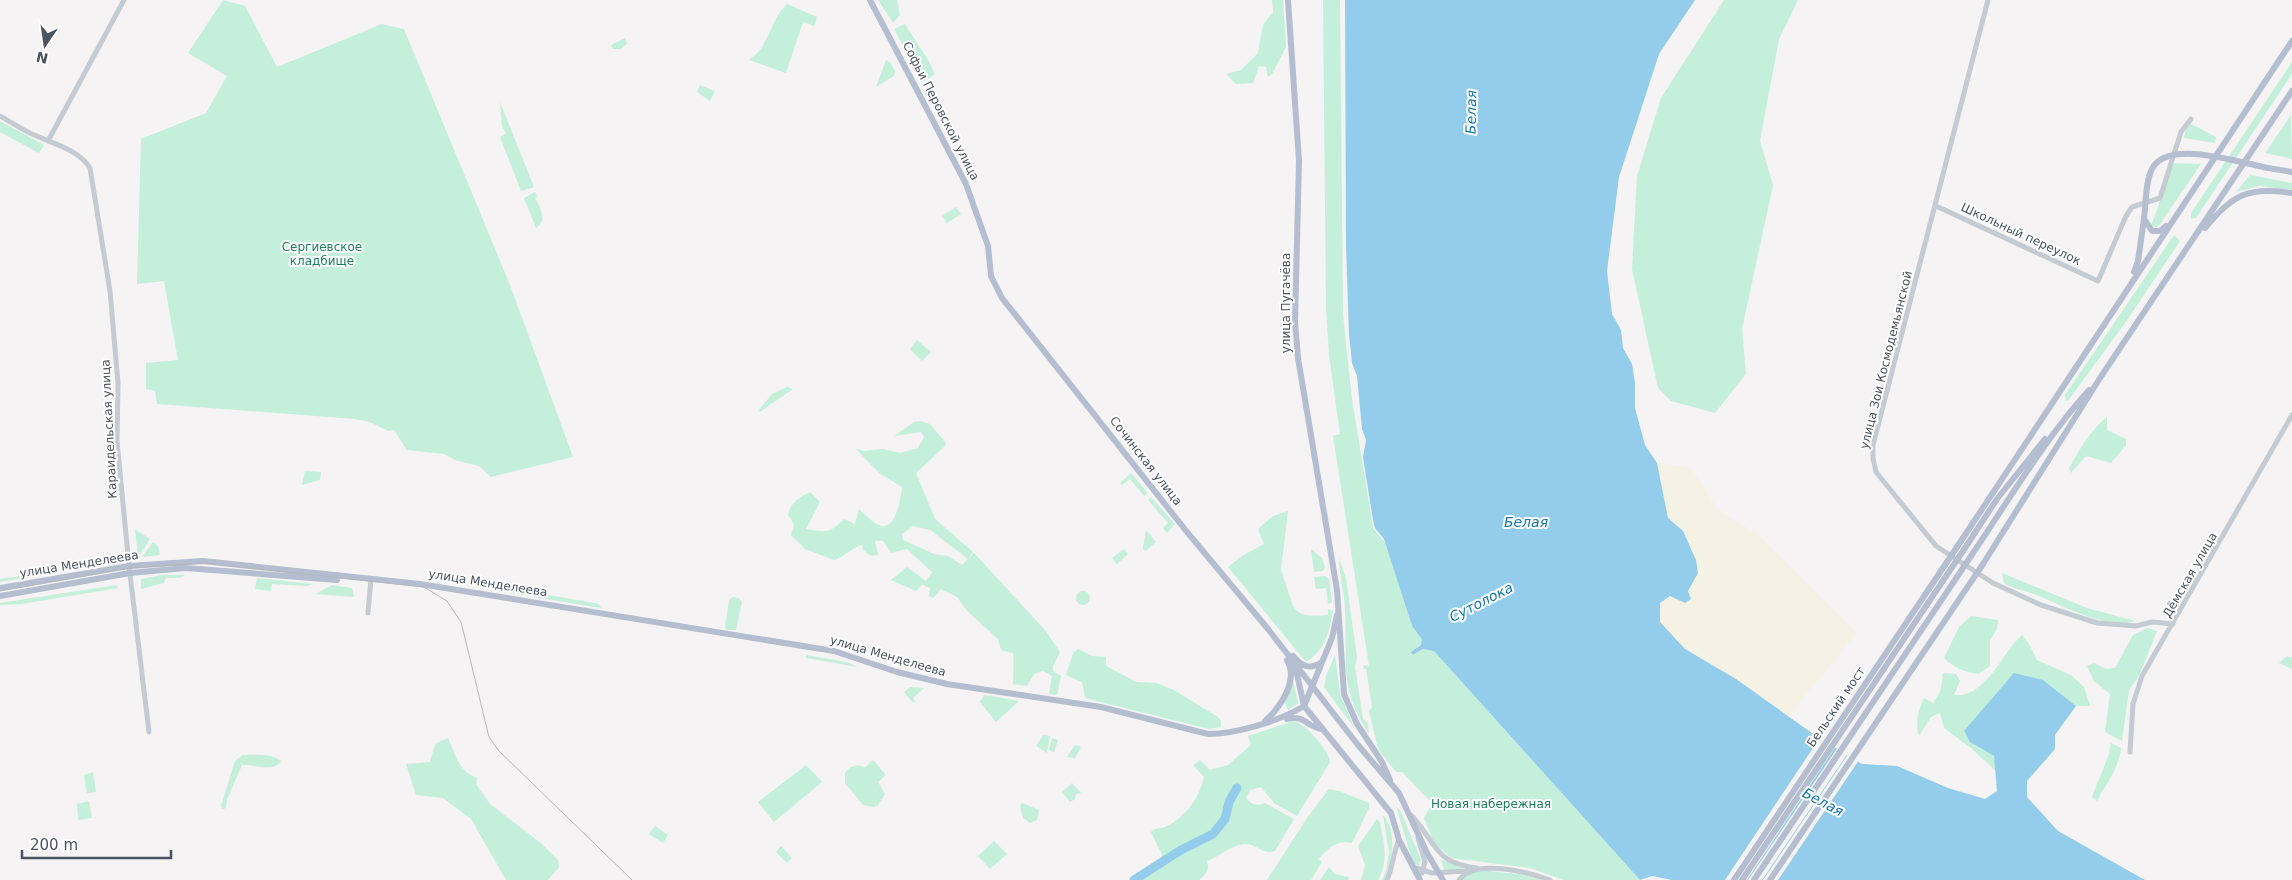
<svg xmlns="http://www.w3.org/2000/svg" width="2292" height="880" font-family="'DejaVu Sans',sans-serif">
<style>
.green{fill:#c4efdb}
.sand{fill:#f4f2e5}
.water{fill:#93cdeb}
.pier{fill:#f5f3f3}
.lines{fill:none;stroke-linecap:round;stroke-linejoin:round}
.river{stroke:#93cdeb;stroke-width:9}
.minor{stroke:#c4cbd3;stroke-width:5}
.major{stroke:#b4bed0;stroke-width:6}
.tram{stroke:#b5b7bd;stroke-width:1}
.major-bridge{stroke:#b4bed0;stroke-width:6}
.labels{text-anchor:middle;stroke-width:4;stroke-linejoin:round;paint-order:stroke}
.street-label{font-size:12px;fill:#4b5360;stroke:#fff}
.park-label{font-size:12px;fill:#1b825c;stroke:#fff}
.water-label{font-size:14px;font-style:italic;fill:#1177ad;stroke:#fff}
</style>
<rect width="100%" height="100%" fill="#f5f3f3"/>
<path class="green" d="M223 0 245 6 277 67 382 24 404 29 510 285 573 457 491 477 479 466 455 460 444 454 407 450 394 430 388 431 370 422 355 419 157 404 155 391 146 389V363L178 360 164 281 137 284 141 139 206 113 227 76 188 53Z
M878 0H897L900 15 893 23Z
M1272 0H1283L1286 47 1272 74 1268 77 1266 67 1259 66 1253 83 1236 84 1226 74 1241 70 1258 53 1263 25 1273 12Z
M1323 0H1340L1343 315 1352 399 1373 528 1386 544 1412 626 1423 639 1421 645 1416 648 1414 655 1423 649 1434 651 1640 880H1564L1530 868 1451 858 1434 843 1424 818 1432 803 1402 772H1396L1378 749 1369 711 1372 707 1366 669H1363L1364 665 1369 666 1333 436 1340 434 1329 355 1326 309Z
M1724 0H1798L1779 39 1760 141 1773 185 1742 329 1746 374 1715 413 1671 401 1658 388 1632 269 1637 176 1661 98Z
M787 4 817 17 814 26 803 22 786 73 749 60C770 47 770 19 787 4Z
M905 24 928 60 935 74 923 82 894 29Z
M625 38 627 44 620 49H613L611 45Z
M886 60 890 62 895 71 894 76 876 87Z
M2292 62V74L2196 218 2191 219V213Z
M700 85 715 91 710 101 697 92Z
M500 102 534 187 521 191 500 137 506 134 502 126Z
M2291 115 2292 159 2265 153Z
M0 121 44 145 39 153 0 132Z
M2191 124 2216 137 2215 143 2184 138 2186 129Z
M2174 163 2201 164 2158 227 2151 226Z
M2250 175 2292 183V190L2259 186 2236 192Z
M535 192 537 196 535 198C540 207 548 221 536 228L524 198Z
M956 207 961 214 947 223 942 216Z
M2174 235 2180 241 2125 323 2068 401H2066L2065 395Z
M917 340 931 352 922 361 910 349Z
M787 387 793 389 760 412 759 410 772 394Z
M2107 417V430L2126 439V445L2111 463 2086 456 2071 473 2069 468C2079 451 2091 429 2107 417Z
M921 421 930 424 946 443V445L916 473 935 519 973 552 968 559 930 530 913 526 902 534 903 540 934 554 948 556 962 565 974 553 1045 630 1060 652 1053 666V671L1061 676 1057 695 1049 694 1052 676 1043 671 1034 674 1027 686 1013 684C1013 673 1014 664 1013 653L1001 650 998 639 967 611 957 597 941 589 933 598 929 596 930 588 922 585 916 591 891 580 907 567 926 581 932 572 907 549 891 553 883 541H875L878 555 871 556 863 550 862 545C852 548 845 556 834 560L805 549 791 535 794 524 788 515C790 503 800 497 810 492L820 502 806 529C825 532 830 534 844 519L855 524 859 509C865 514 874 525 882 526 896 529 901 497 902 487L879 473 856 449 864 451 883 449 900 453 918 448 924 437 921 432 894 436 914 422Z
M305 471 321 472 320 480 302 485Z
M1131 473 1148 493 1144 496 1130 479 1122 485 1120 483Z
M1151 497 1175 524 1167 533 1163 528 1168 523 1148 500Z
M1288 511 1281 570 1293 606C1300 618 1315 616 1328 615V609L1333 611C1329 632 1325 651 1306 662L1228 567 1242 556 1264 544 1258 529 1273 516Z
M135 529 150 539 138 557Z
M1146 530 1156 542 1145 551 1143 548Z
M153 542 158 546 160 555 142 557Z
M1124 549 1128 554 1117 564 1112 558Z
M1311 549 1322 558 1325 567 1323 571 1314 572Z
M1339 558 1346 579 1357 657 1355 667 1363 719 1368 723 1369 734C1338 685 1348 665 1345 611 1345 593 1339 575 1339 558Z
M48 572V574L0 582V579Z
M2002 573 2087 608 2135 621C2105 631 2061 604 2034 594 2023 590 2013 589 2004 583Z
M161 575H185L180 578H166L164 583 141 589V579Z
M1325 576 1329 579 1332 602 1328 604 1326 588 1316 589 1314 577Z
M257 578 313 584 307 586 272 584 271 591 255 589Z
M117 585 118 588 21 604 0 605V603Z
M332 585 352 588 354 597 315 594Z
M480 587 527 592 524 595Z
M1076 598a7 7 0 1 1 14 0a7 7 0 1 1-14 0Z
M533 592 599 604 601 608 534 597Z
M733 597 739 598 742 602 736 630H726L725 627 729 600Z
M1971 616 1998 620 1997 629 1990 640V666L1978 674C1964 672 1953 667 1944 658L1959 627Z
M2147 628 2157 631 2139 676 2129 690 2122 741 2105 732 2110 694 2094 681 2087 666 2094 663 2106 669 2115 668 2133 635Z
M2022 635 2030 646 2037 660 2071 675 2084 687 2090 706H2076L2043 680 1987 706 1964 731 1970 742 1994 756 1997 772 1972 749 1944 728 1940 713 1931 717 1919 736C1915 723 1918 710 1924 698L1933 703C1941 694 1942 685 1943 673L1956 674 1960 681 1954 695C1987 698 2002 652 2022 635Z
M1078 649 1092 656 1106 657V665L1108 667 1136 682 1157 683 1174 690 1218 717 1221 721V727L1209 729 1088 699 1085 697 1082 682 1066 675 1073 653Z
M806 655 847 662 858 667 806 658Z
M1335 655 1340 694 1355 729 1324 687 1326 676Z
M2287 656 2292 658V669L2279 663Z
M1293 680 1298 703 1288 710 1285 703Z
M910 687 924 688 913 698 915 701 913 703 904 692Z
M984 695 1019 701 996 722 980 702Z
M1293 721C1305 723 1329 750 1330 762L1297 816 1274 803 1261 787 1250 790 1246 798C1252 805 1256 806 1265 803L1294 819 1275 851C1264 856 1256 843 1244 844 1230 845 1221 856 1207 861 1210 870 1206 874 1199 880H1138L1155 872 1162 855 1151 832C1154 828 1159 829 1165 827 1186 817 1199 799 1204 777L1193 765 1200 760 1210 770 1228 765 1251 745 1248 736Z
M1043 735 1050 736 1047 753 1036 746Z
M448 738C457 757 457 769 477 778L476 784 490 804 542 844 558 860 559 867 548 880H506L471 819 443 798 416 795 406 764 430 762 435 744Z
M1052 738 1058 740 1054 752 1049 750Z
M2111 743 2121 748C2119 768 2106 784 2097 801L2092 797 2109 754Z
M1075 745 1081 747 1075 758 1067 757Z
M242 755C254 755 272 753 281 761 274 773 254 764 242 765L227 799 226 808 223 809 221 806 235 761Z
M873 760 886 775 878 782 885 794 878 805 874 807 863 805 845 783V773C851 765 856 764 865 767Z
M806 765 822 782 774 822 758 802Z
M93 772 96 792 87 793 84 775Z
M1072 783 1081 793 1076 794 1075 799 1070 802 1062 792Z
M1329 789 1339 791 1369 803V808L1352 843C1337 840 1328 848 1319 859L1322 862 1311 880H1267L1307 818Z
M89 801 92 818 78 820 77 804Z
M1022 803 1039 810 1037 820 1030 823 1023 818 1020 806Z
M1396 806 1401 812 1419 855 1421 860 1419 865H1416L1412 860Z
M1383 815C1398 833 1392 860 1385 880H1382L1386 871 1389 852Z
M1377 819 1380 822C1384 842 1389 861 1378 880H1361L1365 865 1358 846Z
M655 826 668 835 663 843 649 834Z
M994 841 1007 854 990 869 978 856Z
M781 846 792 858 787 863 776 852Z
M1441 860 1467 868 1445 871Z
M1329 867 1335 874 1349 877 1348 880H1320Z
M1488 871 1519 874 1541 880H1461L1473 872Z"/>
<path class="sand" d="M1657 463 1691 468 1718 510 1757 534 1857 633 1788 716 1736 679 1685 649 1660 622V603L1670 596 1688 591 1698 573 1683 531 1668 518Z"/>
<path class="water" d="M1345 0H1695L1659 54 1619 177 1607 271 1612 314 1621 330 1623 348 1632 364 1635 383V408L1645 445 1657 463 1668 518 1683 531 1696 560 1698 573 1688 591 1691 599 1685 603 1670 596 1660 603V622L1685 649 1736 679 1816 736 1862 764 1897 766 1948 788 1985 799 1997 791 1994 756 1970 742 1964 731 2014 673 2043 680 2076 706 2055 735V749L2027 781V797L2058 831 2145 880H1672L1652 876 1640 880 1434 651 1423 649 1413 655 1411 652 1421 645 1422 639 1412 626 1384 539 1375 528 1373 520 1363 457 1366 440 1362 429 1357 376 1352 363 1349 334 1346 246Z"/>
<path class="pier" d="M1821 736 1836 746 1747 880H1725Z
M1838 747 1848 753 1762 880H1748Z
M1849 753 1859 760 1778 880H1763Z"/>
<g class="lines">
<path class="river" d="M1134 880 1181 850 1213 834 1225 819 1229 802 1237 788"/>
<path class="minor" d="M1988 0 1873 445V458L1876 472 1936 546 1993 583 2041 605 2097 623 2136 626 2152 622 2173 624
M0 116C11 122 21 129 32 134 51 143 78 149 90 168L110 291 118 383 117 441 129 566 149 732
M48 141 124 0
M1936 206 2098 281 2126 216 2132 207 2160 198 2181 132 2191 119
M368 613 371 579
M2130 752 2133 704 2142 676 2292 415
M1412 816C1438 845 1433 862 1477 868
M1418 838 1425 862 1422 873
M1413 867 1432 873 1466 871
M1387 880C1393 867 1393 853 1399 840
M1459 880C1476 858 1527 872 1550 880"/>
<path class="major" d="M870 0 966 184 988 246 991 276 1002 298 1187 532 1268 629 1358 745 1399 793 1427 853 1443 880
M1288 0 1299 161 1295 322 1298 358 1337 590 1344 694 1357 724 1382 762 1390 780
M2268 168 2292 172
M2145 220 2152 231H2160L2166 226
M2205 228C2233 195 2247 186 2292 193
M2134 272 2138 261 2144 219
M1957 547 2292 41
M1963 551 1997 499 2045 439
M1971 556C2009 500 2044 440 2089 390
M1983 564 2100 378 2292 91
M0 588 129 566 203 561 420 584 834 651 897 672 947 684 1101 707 1208 734C1236 734 1280 721 1304 706
M0 596 130 573 186 568 337 580
M1293 656C1302 667 1310 670 1322 662
M1295 665 1304 706 1391 813 1399 840 1420 880
M1304 706 1332 638 1337 615
M1287 719C1303 714 1309 728 1322 729
M1265 721C1280 708 1299 680 1287 660"/>
<path class="tram" d="M0 591 129 568 204 563 424 587 447 601 461 622 489 737 499 751 632 880"/>
<path class="major-bridge" d="M2144 219C2146 204 2145 183 2152 169 2167 138 2241 163 2268 168
M1734 880 1957 547
M1742 880 1963 551
M1754 880 1971 556
M1770 880 1983 564"/>
</g>
<g class="labels">
<g class="street-label">
<text transform="translate(941 111) rotate(63)" y="4">Софьи Перовской улица</text>
<text transform="translate(2021 234) rotate(25)" y="4">Школьный переулок</text>
<text transform="translate(1286 303) rotate(-90)" y="4">улица Пугачёва</text>
<text transform="translate(1886 360) rotate(-76)" y="4">улица Зои Космодемьянской</text>
<text transform="translate(109 429) rotate(-93)" y="4">Караидельская улица</text>
<text transform="translate(1146 461) rotate(52)" y="4">Сочинская улица</text>
<text transform="translate(79 564) rotate(-9)" y="4">улица Менделеева</text>
<text transform="translate(2190 575) rotate(-60)" y="4">Дёмская улица</text>
<text transform="translate(488 583) rotate(9)" y="4">улица Менделеева</text>
<text transform="translate(888 656) rotate(16)" y="4">улица Менделеева</text>
<text transform="translate(1836 707) rotate(-56)" y="4">Бельский мост</text>
</g>
<g class="park-label">
<text x="322" y="251">Сергиевское<tspan x="322" dy="14">кладбище</tspan></text>
<text x="1491" y="808">Новая набережная</text>
</g>
<g class="water-label">
<text transform="translate(1471 112) rotate(-89)" y="5">Белая</text>
<text x="1526" y="527">Белая</text>
<text transform="translate(1481 602) rotate(-27)" y="5">Сутолока</text>
<text transform="translate(1823 802) rotate(28)" y="5">Белая</text>
</g>
</g>
<g transform="translate(45 45) rotate(193)" stroke="#ffffff" stroke-width="4" paint-order="stroke">
<path d="M0-4L9 19L0 12L-9 19Z" fill="#4b5360"/>
<text y="-8" font-size="14" font-weight="bold" text-anchor="middle" fill="#4b5360">N</text>
</g>
<path d="M22 850v8h149v-8" fill="none" stroke="#4b5360" stroke-width="2.5"/>
<text x="30" y="850" font-size="15" fill="#4b5360" stroke="#ffffff" stroke-width="4" paint-order="stroke">200 m</text>
</svg>
